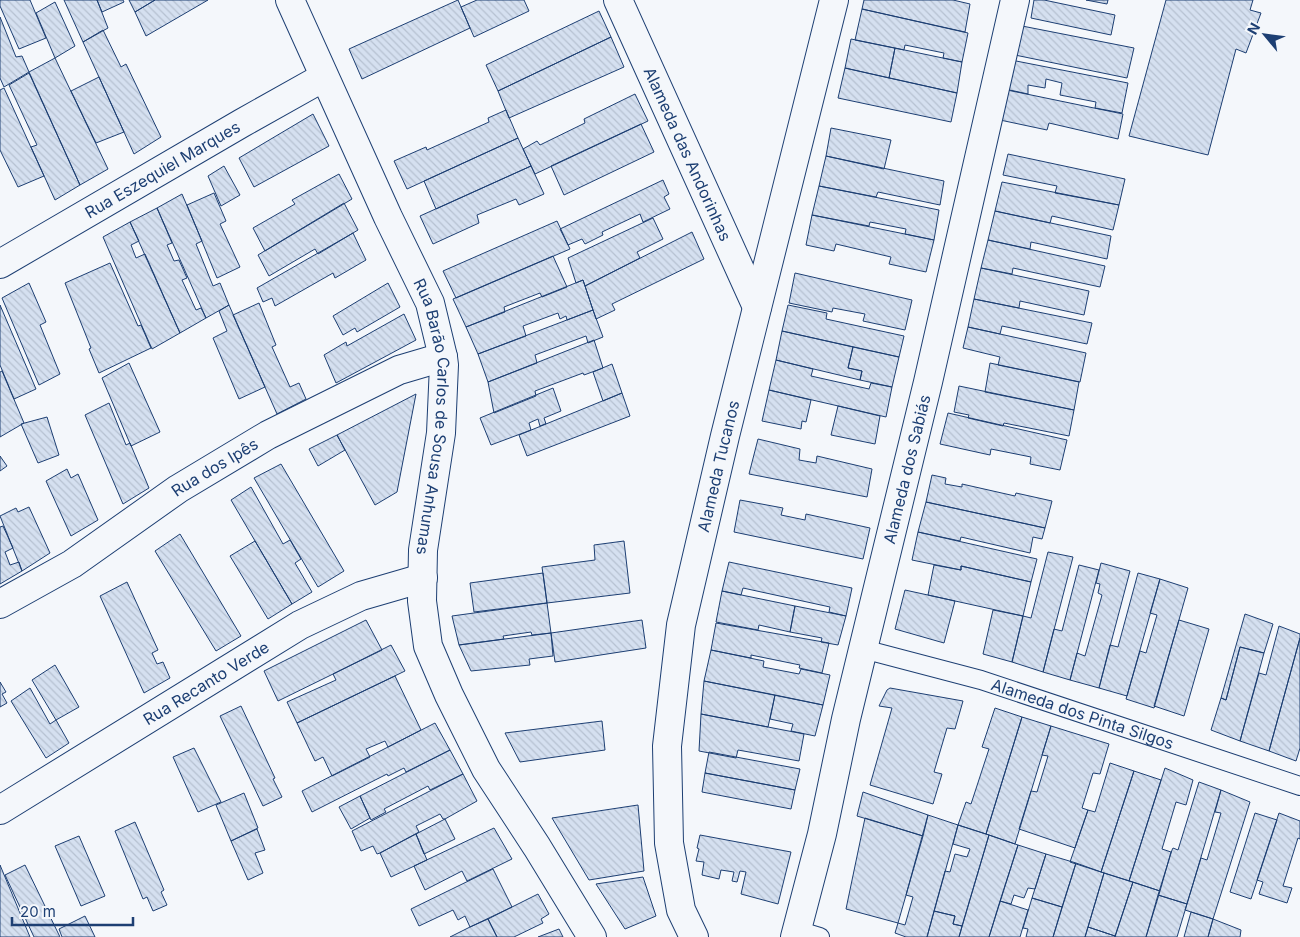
<svg xmlns="http://www.w3.org/2000/svg" width="1300" height="937" font-family="Inter,sans-serif">
<style>
.building{fill:url(#building-back-hatch);stroke:#1d3f73}
.lines{fill:none;stroke-linecap:round;stroke-linejoin:round}
.lane-casing{stroke:#1d3f73;stroke-width:20}
.street-casing{stroke:#1d3f73;stroke-width:30}
.lane{stroke:#f4f7fb;stroke-width:18}
.street{stroke:#f4f7fb;stroke-width:28}
.labels{text-anchor:middle;stroke-width:4;stroke-linejoin:round;paint-order:stroke}
.street-label{font-size:16px;fill:#1d3f73;stroke:#f4f7fb}
</style>
<defs>
<pattern id="building-back-hatch" width="6" height="6" patternUnits="userSpaceOnUse" patternTransform="scale(1.25)"><rect width="6" height="6" fill="#d5e0f0"/><path d="M-1 5l2 2M0 0l6 6M5-1l2 2" fill="none" stroke="#b6c1d1"/></pattern>
</defs>
<rect width="100%" height="100%" fill="#f4f7fb"/>
<path class="building" d="M0 0H30L46 38 19 49 0 6Z
M64 0H97L108 28 83 42Z
M97 0H123L124 2 102 12Z
M129 0H155L135 12Z
M155 0H208L146 36 135 12Z
M458 0 470 28 362 79 349 49Z
M477 0H524L529 11 474 37 461 7Z
M864 0H953L970 4 965 32 862 9Z
M1034 0H1044L1115 15 1111 35 1031 18Z
M1086 0H1108L1107 4Z
M1166 0H1253L1250 10 1261 13 1246 53 1236 49 1208 155 1129 136Z
M55 2 75 46 55 58 36 13Z
M862 9 968 33 962 62 943 58 944 53 905 45 904 50 855 40Z
M599 11 611 37 498 91 486 65Z
M0 17 16 57 22 56 29 72 4 87 0 78Z
M1017 25 1134 48 1127 78 1010 54Z
M103 30 121 67 126 64 161 137 134 154 83 42Z
M611 37 624 67 509 118 498 91Z
M851 39 895 48 889 78 845 68Z
M895 48 962 62 957 93 889 78Z
M55 58 108 169 80 185 29 72Z
M1011 60 1128 83 1122 113 1095 108 1096 102 1060 95 1062 83 1046 79 1045 88 1028 85V94L1005 89Z
M845 68 957 93 951 122 838 98Z
M29 73 80 185 55 200 31 147 37 145 9 85Z
M99 77 124 132 96 143 71 91Z
M4 88 44 176 18 187 0 150V90Z
M1007 90 1123 114 1118 139 1049 123 1047 130 1000 120Z
M635 94 648 121 535 174 523 149 537 141 540 145 585 123 584 119Z
M506 110 518 138 407 189 394 161 426 147 427 150 489 122 488 118Z
M313 114 329 146 254 187 239 158Z
M641 124 654 152 564 195 551 166Z
M831 128 891 140 884 169 826 156Z
M518 138 531 166 436 209 424 181Z
M1008 154 1125 179 1119 205 1055 193 1057 186 1003 175Z
M826 156 944 181 940 205 878 192 876 197 819 186Z
M224 166 240 195 221 206 208 176Z
M531 166 544 194 519 205 516 199 477 215 479 223 433 244 420 216Z
M339 174 352 199 265 251 253 228 295 204 292 200Z
M663 180 669 194 664 197 670 209 643 222 640 214 602 232 603 235 585 244 582 239 568 245 560 229Z
M1002 182 1119 205 1113 230 1052 216 1050 223 995 211Z
M819 186 939 210 934 240 905 234 906 229 870 222 869 226 812 215Z
M214 193 226 221 220 224 240 267 217 278 187 205Z
M182 194 202 241 196 244 213 286 220 283 229 305 206 318 157 208Z
M344 203 358 230 318 254 315 249 269 276 258 255Z
M157 208 172 243 167 245 174 261 179 260 187 278 182 280 196 310 201 308 206 318 180 333 130 222Z
M995 211 1111 236 1107 259 1031 242 1030 249 988 240Z
M812 215 934 240 926 272 889 264 891 257 836 244 834 251 806 245Z
M653 218 663 239 637 252 640 258 585 286 583 280 576 283 568 258Z
M557 221 570 249 456 298 443 271Z
M130 222 139 241 131 245 136 258 145 254 180 333 152 349 103 237Z
M692 232 704 259 612 304 615 310 596 319 585 286Z
M353 233 366 260 335 278 333 273 275 306 272 298 263 302 257 288Z
M988 240 1105 266 1100 287 1013 268 1012 274 981 268Z
M553 256 567 287 542 297 540 293 504 307 505 312 466 327 453 299Z
M110 263 138 326 141 325 151 348 99 373 89 349 91 348 65 283Z
M981 268 1089 291 1084 315 1020 301 1019 308 974 299Z
M795 273 912 300 905 330 863 321 865 314 833 308 832 312 789 303Z
M583 280 593 310 567 320 566 316 560 319 558 313 523 326 526 336 478 354 466 327Z
M29 283 46 322 40 325 60 374 39 385 2 298Z
M388 283 400 307 357 332 355 328 343 335 333 316Z
M974 299 1092 323 1087 344 1002 326 1000 334 968 327Z
M259 303 276 345 272 347 290 387 299 383 306 399 277 414 233 315Z
M0 305 36 389 14 399 0 365Z
M229 305 265 387 239 399 213 338 227 331 219 311Z
M788 305 827 313 826 319 904 336 899 357 782 331Z
M593 310 603 337 588 343 586 336 535 355 537 363 488 382 478 354Z
M404 314 416 340 336 383 324 355 346 342 347 346Z
M968 327 1086 353 1080 382 998 365 1000 357 963 348Z
M782 331 853 347 848 368 862 371 860 380 776 360Z
M594 340 603 368 584 375 583 373 535 391 536 396 494 413 488 382Z
M853 347 899 357 892 387 860 380 862 371 848 368Z
M776 360 813 369 811 376 869 389 871 383 892 387 886 417 769 390Z
M129 363 160 432 131 446 102 378Z
M990 363 1079 382 1074 410 985 392Z
M612 364 622 393 603 401 593 372Z
M2 371 24 423 0 437V372Z
M959 386 1074 410 1069 436 1004 423 1003 426 968 418 969 415 954 412Z
M553 388 561 411 544 418 546 424H545L540 426 538 419 529 423 531 430 491 445 480 418Z
M769 390 811 400 806 422 802 421 801 429 762 421Z
M622 393 630 416 527 456 519 435Z
M416 394 397 492 375 505 337 435Z
M109 403 126 445 130 443 149 488 123 504 85 415Z
M838 406 880 416 875 444 831 435Z
M948 413 1067 440 1060 470 1030 464 1031 457 991 449 990 455 940 444Z
M47 417 59 455 38 463 21 424Z
M337 435 345 450 318 466 309 449Z
M758 439 800 449 799 460 816 463 817 456 872 469 867 497 749 474Z
M0 456 7 466 0 471Z
M281 464 344 571 318 587 254 478Z
M67 469 71 478 78 474 98 520 71 536 46 481Z
M932 475 946 478 945 484 962 487V484L1015 496 1016 493 1052 501 1045 528 926 502Z
M251 487 283 544 290 540 301 559 295 563 312 592 292 604 231 500Z
M740 500 783 508 781 515 805 520 806 514 870 528 863 559 734 532Z
M926 502 1045 528 1042 539 1033 537 1030 553 961 537 960 541 918 532Z
M29 507 50 553 22 571 0 516 16 508 18 512Z
M3 526 13 548 5 552 10 565 19 562 22 571 0 584V527Z
M918 532 1037 559 1031 582 961 566V570L912 560Z
M180 534 241 636 216 651 155 551Z
M255 541 292 604 268 619 230 556Z
M624 541 630 593 547 603 542 567 595 560 594 545Z
M1048 552 1073 557 1043 672 1012 662 1023 616 1031 618Z
M729 562 852 588 846 616 829 612 830 607 743 588 741 595 722 591Z
M1101 563 1130 571 1099 688 1070 680 1077 653 1085 656 1102 595 1098 593 1100 584 1096 583Z
M934 565 961 570V566L1031 582 1023 616 928 595Z
M1079 565 1099 570 1070 680 1043 672 1054 629 1062 631Z
M543 573 547 603 474 612 470 583Z
M1138 573 1160 579 1127 696 1099 688 1110 645 1118 647Z
M1160 579 1188 588 1154 708 1126 699 1140 651 1146 653 1157 615 1150 613Z
M127 582 158 650 152 653 157 664 163 662 170 678 144 693 100 596Z
M905 590 955 601 944 643 895 629Z
M722 591 795 606 790 632 759 625 758 630 716 622Z
M547 603 551 633 532 635 531 632 503 636 504 639 459 645 452 616Z
M795 606 846 616 838 645 821 642 822 638 790 632Z
M993 610 1023 616 1012 662 983 654Z
M1245 614 1273 624 1264 653 1240 647 1226 700 1221 698Z
M366 620 382 650 278 701 264 671Z
M642 620 646 648 555 662 551 633Z
M1179 620 1209 629 1184 716 1154 706Z
M716 623 829 643 822 673 799 668 800 665 751 655V658L711 650Z
M1279 626 1300 634V638L1269 751 1240 741 1259 673 1266 675Z
M551 633 553 656 529 659 530 665 471 671 459 645Z
M1300 638V748L1296 761 1269 751Z
M391 645 405 671 297 723 287 702 336 680 333 674Z
M1240 647 1264 653 1240 741 1211 730 1221 698 1226 700Z
M711 650 764 661 763 667 799 674 801 669 830 675 823 705 704 681Z
M55 665 79 707 56 720 32 680Z
M395 676 421 730 388 747 385 741 366 749 370 757 332 776 323 757 315 761 297 723Z
M704 681 775 695 768 727 701 714Z
M0 682 6 692 2 694 7 703 0 707Z
M30 688 50 724 56 720 69 743 46 758 11 701Z
M890 688 963 701 955 729 947 728 934 772 942 774 933 804 870 785 892 708 879 706 887 690Z
M775 695 823 705 815 736 791 731 793 724 770 719Z
M241 706 275 778 273 779 282 797 263 806 220 716Z
M995 708 1022 717 986 834 958 825 966 802 971 804 989 749 982 747Z
M701 714 804 734 799 761 738 750 736 758 699 751Z
M1022 717 1051 726 1015 844 986 834Z
M602 721 605 750 520 762 505 733Z
M435 723 450 750 406 772 404 768 388 776 387 774 312 812 302 791Z
M1051 726 1109 744 1100 774 1093 773 1082 808 1088 810 1075 848 1019 829 1031 791 1037 792 1048 756 1042 755Z
M194 748 221 802 198 812 173 757Z
M450 750 463 774 430 790 428 786 384 809 386 812 371 820 360 796Z
M709 752 800 769 795 790 705 773Z
M1110 763 1134 771 1101 872 1070 862 1088 810 1095 812Z
M1165 768 1193 780 1186 805 1176 802 1162 849 1171 852 1160 891 1129 881Z
M1134 771 1161 780 1129 881 1101 872Z
M705 773 795 790 791 809 702 792Z
M463 774 477 801 445 819H443L440 814 416 826 419 832 380 853 377 854 373 846 361 851 352 831Z
M1199 782 1221 790 1187 904 1158 895 1172 850 1173 848 1178 850Z
M1221 790 1250 802 1213 919 1185 910 1201 858 1207 860 1221 813 1215 812Z
M863 792 928 815 923 836 857 816Z
M244 793 258 828 231 841 216 805Z
M360 796 370 818 351 829 339 807Z
M638 805 644 871 589 880 552 818Z
M1255 813 1277 820 1251 899 1230 892Z
M1279 813 1300 821V839L1298 838 1283 886 1292 888 1287 903 1259 894 1263 882 1257 880Z
M928 815 958 825 927 937H906L895 933 898 923 905 925 913 897 906 895Z
M865 818 923 836 898 923 846 909Z
M445 819 455 839 424 854 416 834Z
M135 822 164 890 161 892 167 905 153 911 147 897 143 899 115 831Z
M958 825 989 835 962 926 953 924 955 916 934 911 945 871 950 872 955 854 967 857 970 849 953 844Z
M494 828 512 859 467 881 462 871 425 890 414 866Z
M257 829 265 850 255 853 263 873 248 880 231 841Z
M416 834 427 860 391 877 380 853Z
M700 835 791 852 778 904 741 894 746 872 740 871 737 882 732 881 734 872 721 870 719 879 702 875 704 862 696 861 699 849 697 848Z
M989 835 1018 845 989 937H959Z
M79 836 105 896 81 906 55 846Z
M1018 845 1046 854 1035 889 1028 888 1024 898 1014 895 1011 904 1000 901Z
M1046 854 1076 863 1062 907 1032 898Z
M1076 863 1104 873 1088 927 1085 937H1053Z
M0 865 30 937H0Z
M25 865 60 937H34L5 875Z
M493 869 512 907 470 927 465 916 458 920 453 910 419 926 411 909Z
M1104 873 1133 882 1115 936 1088 927Z
M643 877 656 916 625 929 596 884Z
M1133 882 1160 891 1146 937H1115Z
M538 894 549 914 541 919 543 923 514 937H497L488 919Z
M1158 895 1187 904 1177 937H1146Z
M1032 898 1062 907 1053 937H1026L1028 929 1023 928Z
M1000 901 1028 910 1020 937H989Z
M934 911 955 916 953 924 962 926 959 937H927Z
M1191 912 1213 919 1208 937H1184Z
M85 916 95 937H62L59 929Z
M488 919 497 937H450L470 927Z
M1213 919 1241 930 1240 937H1208Z
M1088 927 1115 936V937H1085Z
M559 929 563 937H538Z"/>
<g class="lines">
<g class="lane-casing">
<g id="lane">
<path id="s1" d="M863 649 981 680 1300 786"/>
<path d="M797 930 820 937"/>
</g>
</g>
<g class="street-casing">
<g id="street">
<path id="s2" d="M290 0 388 217 430 303 443 357 444 365 441 433 423 550 422 601 428 646 449 695 486 769 537 847 592 937"/>
<path id="s3" d="M618 0 757 307"/>
<path id="s4" d="M0 264 242 123 324 77"/>
<path id="s5" d="M0 604 72 564 178 489 268 435 399 370 443 357"/>
<path id="s6" d="M0 810 300 625 361 596 423 578"/>
<path id="s7" d="M694 937 681 910 669 843 667 746 681 625 725 436 834 0"/>
<path id="s8" d="M795 937 822 834 846 719 928 382 1015 0"/>
</g>
</g>
<use href="#lane" class="lane"/>
<use href="#street" class="street"/>
</g>
<g class="labels">
<g class="street-label">
<text dy="6" stroke="none"><textPath href="#s3" startOffset="169">Alameda das Andorinhas</textPath></text>
<text dy="6" stroke="none"><textPath href="#s4" startOffset="188">Rua Eszequiel Marques</textPath></text>
<text dy="6" stroke="none"><textPath href="#s2" startOffset="448">Rua Barão Carlos de Sousa Anhumas</textPath></text>
<text dy="6" stroke="none"><textPath href="#s7" startOffset="480">Alameda Tucanos</textPath></text>
<text dy="6" stroke="none"><textPath href="#s5" startOffset="255">Rua dos Ipês</textPath></text>
<text dy="6" stroke="none"><textPath href="#s8" startOffset="481">Alameda dos Sabiás</textPath></text>
<text dy="6" stroke="none"><textPath href="#s6" startOffset="242">Rua Recanto Verde</textPath></text>
<text dy="6" stroke="none"><textPath href="#s1" startOffset="229">Alameda dos Pinta Silgos</textPath></text>
</g>
</g>
<g transform="translate(1265 35) rotate(299)" stroke="#f4f7fb" stroke-width="4" paint-order="stroke">
<path d="M0-4L9 19L0 12L-9 19Z" fill="#1d3f73"/>
<text y="-8" font-size="14" font-weight="bold" text-anchor="middle" fill="#1d3f73">N</text>
</g>
<path d="M12 917v8h121v-8" fill="none" stroke="#1d3f73" stroke-width="2.5"/>
<text x="20" y="917" font-size="15" fill="#1d3f73" stroke="#f4f7fb" stroke-width="4" paint-order="stroke">20 m</text>
</svg>
